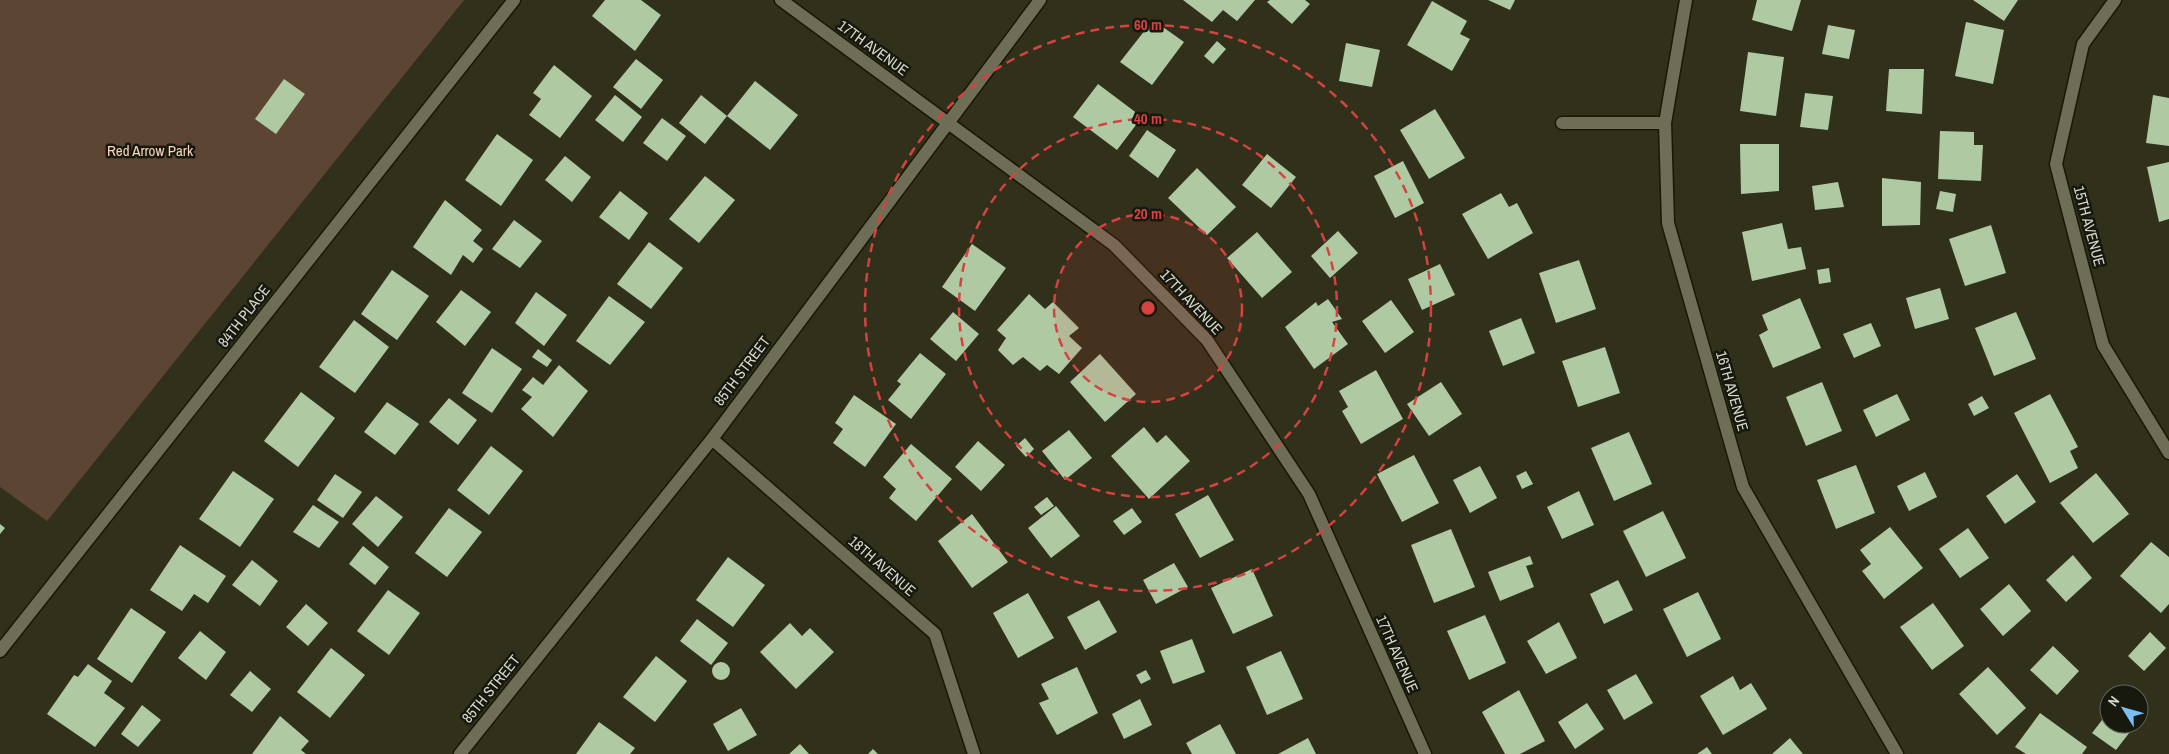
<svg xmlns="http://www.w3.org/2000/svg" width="2169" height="754" font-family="'Archivo Narrow',sans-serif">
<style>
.green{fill:#5d4534}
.building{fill:#afcaa3}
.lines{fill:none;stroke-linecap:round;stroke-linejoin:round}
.minor-casing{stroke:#181804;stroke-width:15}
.minor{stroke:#6e6e57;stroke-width:12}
.ring{fill:none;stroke:#d64240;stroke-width:2.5;stroke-dasharray:9 6}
.labels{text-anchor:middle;stroke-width:5;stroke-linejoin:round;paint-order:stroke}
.street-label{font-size:15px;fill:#d7d8cb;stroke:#17180e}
.park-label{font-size:15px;fill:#f9d3ba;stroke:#17180e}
.centre{fill:#d64240;stroke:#17180e;stroke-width:2.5}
.ring-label{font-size:15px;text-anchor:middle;font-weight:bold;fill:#d64240;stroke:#17180e;stroke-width:5;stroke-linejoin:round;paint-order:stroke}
</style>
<rect width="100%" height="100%" fill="#30301b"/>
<path class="green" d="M0 0H464L47 521 0 487Z"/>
<path class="building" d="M605 0H641L661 15 635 51 592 16Z
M1183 0H1255L1237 21 1223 10 1212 22Z
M1270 0H1305L1310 4 1292 24 1267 2Z
M1488 0H1515L1510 10Z
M1757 0H1801L1792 31 1752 20Z
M1973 0H2018L2004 21Z
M1432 1 1467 21 1460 34 1470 39 1452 71 1407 45Z
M1153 20 1184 42 1152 85 1120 62Z
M1966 22 2004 30 1993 84 1955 76Z
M1828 25 1855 30 1849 59 1822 54Z
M1217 41 1226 49 1213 64 1204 56Z
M1346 43 1380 50 1372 87 1339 81Z
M1748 52 1784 57 1776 116 1740 111Z
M636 59 663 80 641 109 613 87Z
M554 65 592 96 560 138 529 115 541 99 533 93Z
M1889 69H1924L1922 114 1886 111Z
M284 79 305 94 276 134 255 119Z
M755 81 798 115 770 150 727 116Z
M1098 84 1142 117 1117 150 1073 117Z
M1805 93 1833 96 1828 130 1800 127Z
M615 95 642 117 623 142 595 120Z
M701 95 727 116 705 144 679 123Z
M2153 95 2169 98V146L2146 143Z
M1435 109 1465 158 1429 179 1400 130Z
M662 118 686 136 667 161 643 143Z
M1147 130 1176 150 1158 178 1129 156Z
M1940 131 1974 132V145H1983L1981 181 1938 179Z
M497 134 533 160 501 206 465 180Z
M1740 144H1779V191L1741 194Z
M1267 154 1296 177 1271 208 1242 185Z
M565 156 591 177 572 202 545 180Z
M1403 161 1424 203 1395 218 1374 176Z
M2169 162V219L2159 222 2147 167Z
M1197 168 1236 207 1207 235 1168 198Z
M705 176 735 200 699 243 669 219Z
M1882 178 1921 182 1920 225 1882 226Z
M1838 182 1844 207 1815 210 1812 186Z
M620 191 648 213 629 240 599 217Z
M1940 191 1956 194 1953 212 1936 209Z
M1501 193 1509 207 1517 203 1533 233 1488 259 1462 214Z
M445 200 482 230 473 241 483 249 473 263 463 255 451 275 413 247Z
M514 220 542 241 520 268 492 249Z
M1782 223 1788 249 1801 247 1806 269 1752 281 1742 232Z
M1991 225 2006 273 1965 286 1949 239Z
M1338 231 1358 253 1330 278 1311 256Z
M1257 232 1292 272 1262 298 1227 258Z
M649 242 683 268 651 309 617 284Z
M972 244 1006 268 975 311 942 287Z
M1579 260 1596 309 1556 323 1539 273Z
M1440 264 1455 295 1422 310 1408 279Z
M1829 268 1831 282 1819 284 1817 270Z
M392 270 429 296 397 340 361 314Z
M1940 288 1949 319 1915 329 1906 298Z
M461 290 491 312 465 346 436 322Z
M536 292 567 315 544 346 515 323Z
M1029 294 1045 309 1053 302 1079 328 1069 336 1082 348 1059 374 1047 365 1040 371 1023 357 1013 365 998 350 1006 338 997 330Z
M609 296 645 322 610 365 576 341Z
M1800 298 1821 348 1773 368 1759 335 1768 330 1762 315Z
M1328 299 1342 319 1332 322 1348 344 1314 369 1285 327 1316 302 1318 306Z
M1391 300 1414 332 1385 353 1362 321Z
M953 312 979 334 956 361 930 339Z
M2016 312 2036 359 1994 376 1975 328Z
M1521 318 1535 353 1503 366 1489 331Z
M354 320 389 347 355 393 319 367Z
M1871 323 1881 346 1854 358 1843 334Z
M1605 347 1620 393 1578 407 1562 361Z
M492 348 522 369 492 413 462 393Z
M538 349 552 360 547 367 532 357Z
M920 353 946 374 911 419 888 400 901 384 897 381Z
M1100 354 1136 394 1105 422 1070 382Z
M559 365 588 391 553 437 521 409 532 397 522 390 533 377 543 385Z
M1376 370 1403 419 1361 444 1342 411 1348 407 1339 391Z
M1441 382 1462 414 1429 436 1407 404Z
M1822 382 1842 431 1806 446 1786 397Z
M301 392 335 418 298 467 264 441Z
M1897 394 1910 420 1876 437 1863 410Z
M2050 394 2078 447 2070 451 2078 468 2050 483 2014 413Z
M854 395 896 424 865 467 833 443 843 429 835 423Z
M1982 396 1989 408 1974 416 1968 404Z
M449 398 477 420 458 445 429 422Z
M387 402 419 424 395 455 364 432Z
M1144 427 1157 443 1166 435 1190 461 1149 499 1111 456Z
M1069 430 1092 458 1065 480 1042 451Z
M1629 432 1652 484 1614 501 1591 448Z
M1025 438 1034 449 1026 457 1016 446Z
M978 441 1005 465 981 491 955 467Z
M911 444 952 479 916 521 889 498 896 489 883 477Z
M491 446 523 471 489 515 457 490Z
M1414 455 1439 503 1402 522 1377 474Z
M1856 465 1875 513 1836 529 1817 480Z
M1480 466 1497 498 1470 513 1453 480Z
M233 471 274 499 240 547 199 519Z
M1526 471 1533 484 1522 489 1516 476Z
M1925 472 1937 497 1909 511 1897 486Z
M2096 473 2129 514 2093 543 2060 503Z
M335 474 362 492 343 518 317 500Z
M2017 474 2036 502 2005 524 1986 496Z
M1579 491 1594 525 1562 539 1547 507Z
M1208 495 1234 540 1200 558 1175 514Z
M376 496 403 517 378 547 352 524Z
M1047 497 1054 506 1041 515 1034 507Z
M313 505 339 522 319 548 293 532Z
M1056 506 1080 536 1051 558 1028 528Z
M449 508 482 532 447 577 415 553Z
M1132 508 1142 522 1124 535 1113 521Z
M1663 511 1686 558 1646 577 1623 531Z
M972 514 1008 562 972 588 938 541Z
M0 524 5 528 0 534Z
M1890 527 1923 568 1884 599 1862 571 1871 564 1860 550Z
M1968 528 1989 558 1960 578 1939 549Z
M1451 529 1475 587 1434 603 1411 545Z
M2151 542 2169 557V604L2161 613 2120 576Z
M180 545 226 576 208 603 194 594 182 611 150 590Z
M363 546 389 567 375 585 349 564Z
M2073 555 2092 578 2066 602 2046 580Z
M1530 556 1533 564 1526 566 1534 587 1500 601 1488 572Z
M728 557 765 585 733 627 696 600Z
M252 560 278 581 260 606 232 585Z
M1174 563 1188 587 1156 604 1143 580Z
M1252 569 1273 616 1233 634 1211 588Z
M1618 580 1633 610 1604 624 1590 594Z
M2009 584 2031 611 2003 636 1980 609Z
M388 590 420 613 389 655 357 631Z
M1698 592 1721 639 1687 657 1663 609Z
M1028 593 1054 638 1018 658 993 613Z
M1099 600 1117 632 1085 650 1067 617Z
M1933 603 1964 646 1932 670 1900 627Z
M306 604 328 623 308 646 286 627Z
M131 608 166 632 132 683 97 659Z
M1485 615 1506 663 1469 680 1447 631Z
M697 619 728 643 711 665 680 641Z
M1559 622 1577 658 1546 674 1527 641Z
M790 623 802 636 810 628 834 652 796 689 760 652Z
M200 631 226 652 206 680 178 658Z
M2150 632 2166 648 2144 671 2128 656Z
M1192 639 1205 672 1173 684 1160 651Z
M2053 646 2079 671 2057 695 2030 670Z
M331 648 365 675 330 718 297 692Z
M1281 651 1303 699 1267 715 1246 667Z
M656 656 687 681 655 722 623 697Z
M712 671a9 9 0 1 1 18 0a9 9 0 1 1-18 0Z
M88 664 112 681 104 693 125 708 95 747 47 714 74 675 78 677Z
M1077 667 1098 713 1057 735 1039 703 1049 699 1041 684Z
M1988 667 2026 708 1997 735 1959 694Z
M1146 670 1151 679 1141 684 1136 675Z
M250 671 271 689 252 712 230 695Z
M1636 674 1653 703 1624 720 1607 690Z
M1733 676 1740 690 1751 683 1767 709 1723 735 1700 696Z
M1519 690 1545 741 1520 754H1505L1482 712Z
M1140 699 1152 725 1124 739 1112 714Z
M1587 703 1604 729 1575 749 1558 722Z
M142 705 161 720 138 747 121 734Z
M741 708 757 735 728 751 713 724Z
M2109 711V724H2136L2116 750 2092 733Z
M2040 713 2087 747 2082 754H2026L2015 747Z
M280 716 309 741 301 750 306 754H252Z
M599 722 635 748 630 754H576Z
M1220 724 1236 754H1192L1186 743Z
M1308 738 1316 754H1278Z
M1790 738 1803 754H1772Z
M800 744 809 754H789Z
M1707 747 1712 754H1697Z
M873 749 878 754H868Z"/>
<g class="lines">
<g class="minor-casing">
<path id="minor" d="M781 0 1114 245 1207 340 1309 494 1425 754
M1686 0 1665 123 1668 223 1743 487 1897 754
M2115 0 2083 44 2056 164 2103 345 2169 453
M1562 123H1665
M712 439 935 634 974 754
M0 651 514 0
M460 754 712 439 1040 0"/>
</g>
<use href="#minor" class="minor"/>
</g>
<circle cx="1148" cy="308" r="94" fill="#d64240" fill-opacity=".12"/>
<g class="ring">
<circle cx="1148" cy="308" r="94"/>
<circle cx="1148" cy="308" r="189"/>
<circle cx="1148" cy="308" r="283"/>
</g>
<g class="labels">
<g class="street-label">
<text transform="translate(873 48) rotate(36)" y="5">17TH AVENUE</text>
<text transform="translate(2089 226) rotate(75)" y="5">15TH AVENUE</text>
<text transform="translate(1191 302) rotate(47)" y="5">17TH AVENUE</text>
<text transform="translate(244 316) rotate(-52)" y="5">84TH PLACE</text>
<text transform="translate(742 371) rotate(-53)" y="5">85TH STREET</text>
<text transform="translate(1732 391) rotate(74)" y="5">16TH AVENUE</text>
<text transform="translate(882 566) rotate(41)" y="5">18TH AVENUE</text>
<text transform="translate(1397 654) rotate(66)" y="5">17TH AVENUE</text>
<text transform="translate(491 689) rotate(-51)" y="5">85TH STREET</text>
</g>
<g class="park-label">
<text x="150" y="156">Red Arrow Park</text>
</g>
</g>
<circle cx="1148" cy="308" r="8" class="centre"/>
<g class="ring-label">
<text x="1148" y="30">60 m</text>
<text x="1148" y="124">40 m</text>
<text x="1148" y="219">20 m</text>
</g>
<g transform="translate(2124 709) rotate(307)"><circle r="24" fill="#17180e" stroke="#64655a"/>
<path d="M0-4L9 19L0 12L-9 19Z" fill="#78bff7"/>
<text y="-8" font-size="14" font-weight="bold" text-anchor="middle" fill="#d7d8cb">N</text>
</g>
</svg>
